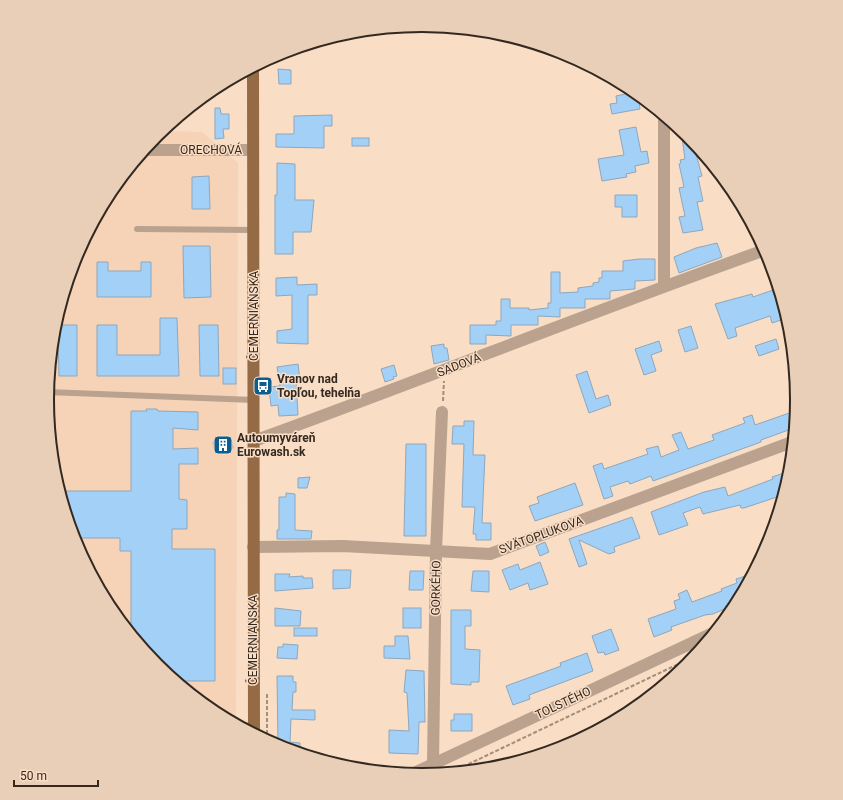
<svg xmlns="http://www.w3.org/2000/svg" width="843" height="800" font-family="Roboto,sans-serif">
<rect width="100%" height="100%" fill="#f9ddc5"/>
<!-- built -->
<polygon fill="#f6d3b6" points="161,131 202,132 238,163 236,724 213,712 156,665 110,608 75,543 54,473 47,400 54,327 75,256 110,191"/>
<!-- building -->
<g fill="#a3d0f6" stroke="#8da7be">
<polygon points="278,69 291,70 291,84 279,84"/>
<polygon points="635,92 638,95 640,109 612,114 610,104 617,103 616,96"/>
<polygon points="215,108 220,108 221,114 229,114 229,129 223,129 224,138 215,139"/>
<polygon points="332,115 332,126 324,126 324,148 276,147 276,134 294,134 294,116"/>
<polygon points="636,127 641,152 647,151 649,163 635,166 636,172 626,174 627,177 602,181 598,159 624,155 619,130"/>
<polygon points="681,130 693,143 702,176 698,177 703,201 697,202 703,230 683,233 679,217 685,216 679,188 684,187 679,164 681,163 680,160 685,159"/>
<rect x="352" y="138" width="17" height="8"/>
<polygon points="277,163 295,164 295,200 314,200 311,232 293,232 293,254 275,254 275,195 277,195"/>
<polygon points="209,176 210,209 192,209 192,177"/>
<polygon points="615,195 637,195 637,217 622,217 622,207 615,207"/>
<polygon points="717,243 722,257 679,273 674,257 696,248"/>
<polygon points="183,246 210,246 211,297 184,298"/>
<polygon points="639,259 655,259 655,280 635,281 635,289 610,291 610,299 585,299 585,308 560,308 560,317 538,316 538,325 511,325 511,336 486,335 486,344 470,344 470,325 496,325 496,321 501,321 501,299 510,299 510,308 529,308 529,310 548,308 548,303 551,303 551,272 560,272 560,293 578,292 578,288 593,286 593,283 599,282 599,278 602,278 602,271 623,271 623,261"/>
<polygon points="97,262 108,262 108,271 141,271 141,262 151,262 151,297 97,297"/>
<polygon points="297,277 297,285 317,284 317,295 308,295 308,344 277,343 277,331 292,329 292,295 276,296 276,278"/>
<polygon points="776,289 784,314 780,315 781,320 772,323 770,316 735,328 737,336 728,339 715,304 752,294 753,297"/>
<polygon points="160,318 177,318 179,376 97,376 97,325 117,325 117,355 160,355"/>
<polygon points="54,325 77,325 77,376 59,376 58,336 53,336"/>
<polygon points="199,325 218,325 219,376 200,376"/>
<polygon points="691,326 698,348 685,352 678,330"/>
<polygon points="776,339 779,349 759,356 755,346"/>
<polygon points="659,341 662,351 651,355 656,371 644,375 635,349"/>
<polygon points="444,344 444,348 447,348 449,360 434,364 431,346"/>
<polygon points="298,364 300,380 296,380 298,415 279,416 278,405 271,406 269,387 280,386 277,367"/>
<polygon points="394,365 397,376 393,377 394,379 385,382 381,369"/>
<rect x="223" y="368" width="13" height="16"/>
<polygon points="587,371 596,399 608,395 611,405 589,413 576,375"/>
<polygon points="146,409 157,409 158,411 198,412 198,430 173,428 173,449 198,448 198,464 179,464 179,499 187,500 187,529 172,529 172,549 215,549 215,681 176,681 156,665 131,634 131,551 120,551 120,538 73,538 59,491 131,491 131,411 147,411"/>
<polygon points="795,411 794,428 761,440 761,442 653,481 651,476 630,484 628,481 610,487 613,496 604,499 593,466 602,463 604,469 648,454 646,449 658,446 661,457 679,450 672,435 681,432 688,449 714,440 712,435 745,423 743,418 752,415 755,425"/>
<polygon points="464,421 474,421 473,455 485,455 482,523 491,523 491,540 476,540 476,534 473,534 475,507 462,507 464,444 452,444 453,426 464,426"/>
<polygon points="231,438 233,448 215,452 213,442"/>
<polygon points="406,444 426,444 426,536 404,536"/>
<polygon points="784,473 787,482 783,495 744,508 741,508 740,505 703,514 700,507 683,513 688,525 659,535 651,512 704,492 725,487 728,496 773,479 772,477"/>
<polygon points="310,477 307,488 298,488 298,478"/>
<polygon points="575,483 583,505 535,521 529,506 539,503 537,497"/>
<polygon points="286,493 295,494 295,530 312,531 311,539 277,539 277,530 279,530 279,497 286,497"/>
<polygon points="632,517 640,538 614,547 615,552 609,554 579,540 587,564 579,567 569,539"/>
<polygon points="545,542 549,552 540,556 536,546"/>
<polygon points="540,562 548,584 530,590 528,583 510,590 502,570 518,564 520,570"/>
<polygon points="333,570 351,570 350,588 333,589"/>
<polygon points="410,571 424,571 423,590 409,590"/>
<polygon points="473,571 489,571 489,592 471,591"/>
<polygon points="275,574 290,574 289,577 303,576 303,578 312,578 313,588 275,591"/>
<polygon points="752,574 736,604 713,614 705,615 671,627 672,630 654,637 648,619 676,609 674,601 680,599 678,594 687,590 692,602 722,591 721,589 737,583 736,579"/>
<polygon points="275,608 301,611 300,626 275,626"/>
<rect x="403" y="608" width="18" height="20"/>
<polygon points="451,610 471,610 471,626 465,626 465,649 480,650 479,682 471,682 471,685 451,684"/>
<rect x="294" y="628" width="23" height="8"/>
<polygon points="611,629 619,650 605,655 604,652 598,653 592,636"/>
<polygon points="395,636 408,636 410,659 384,658 384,646 395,646"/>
<polygon points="283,644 298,645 297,659 277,658 278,647 283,647"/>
<polygon points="587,653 593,671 529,695 530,699 513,705 506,686 561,666 560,663"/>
<polygon points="406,670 424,671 425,722 419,722 418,754 389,753 389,730 409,731 407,693 404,692"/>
<polygon points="277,676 293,676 293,682 296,682 296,692 293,692 292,710 315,710 315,720 291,719 290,742 300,743 300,751 294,751 273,744 273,742 278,742"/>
<polygon points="454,714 472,714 472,731 451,731 451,720 454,720"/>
</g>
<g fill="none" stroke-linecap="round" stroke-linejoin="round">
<!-- path -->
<g stroke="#a28e7c" stroke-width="2" stroke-dasharray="4 2" stroke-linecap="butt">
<polyline points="443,401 444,381"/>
<polyline points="267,694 267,741"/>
<polyline points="452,772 693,657"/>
</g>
<!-- service -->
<g stroke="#baa28e" stroke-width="6">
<polyline points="137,229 254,230"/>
<polyline points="47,392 254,400"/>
<polyline points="239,726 253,725"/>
</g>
<!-- minor -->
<g stroke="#baa28e" stroke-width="12">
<polyline points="664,116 664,286"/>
<polyline points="144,150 253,150"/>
<path d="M 254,441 C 425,379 593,311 765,250"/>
<polyline points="253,547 343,546 490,554 792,442"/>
<polyline points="433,764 436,551 442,412"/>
<polyline points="412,774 713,633"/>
</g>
<!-- primary -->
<polyline stroke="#956b45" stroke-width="12" points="253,67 254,733"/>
</g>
<!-- icons -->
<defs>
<symbol id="bus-square" viewBox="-11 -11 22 22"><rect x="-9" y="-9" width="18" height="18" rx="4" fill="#0d5d8f" stroke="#f9ddc5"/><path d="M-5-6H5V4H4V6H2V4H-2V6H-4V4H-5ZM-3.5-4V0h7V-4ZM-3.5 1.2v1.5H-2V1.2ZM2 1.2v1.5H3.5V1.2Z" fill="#fff"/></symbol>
<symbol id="building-square" viewBox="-11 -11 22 22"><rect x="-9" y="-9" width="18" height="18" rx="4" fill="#0d5d8f" stroke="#f9ddc5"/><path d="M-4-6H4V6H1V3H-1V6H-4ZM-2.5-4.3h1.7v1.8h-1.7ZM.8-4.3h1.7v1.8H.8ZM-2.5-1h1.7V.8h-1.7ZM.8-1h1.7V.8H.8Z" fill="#fff"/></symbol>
</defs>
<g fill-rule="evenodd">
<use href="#bus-square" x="252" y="375" width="22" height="22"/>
<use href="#building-square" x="212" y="434" width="22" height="22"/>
</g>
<g text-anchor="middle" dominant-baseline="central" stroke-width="3" stroke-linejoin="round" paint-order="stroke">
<!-- street labels -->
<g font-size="12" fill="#342920" stroke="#f9ddc5">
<text x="211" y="150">ORECHOVÁ</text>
<text transform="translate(254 316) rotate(-90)">ČEMERNIANSKA</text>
<text transform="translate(459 365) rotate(-21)">SADOVÁ</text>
<text transform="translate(541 535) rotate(-20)">SVÄTOPLUKOVA</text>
<text transform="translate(436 588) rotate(-89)">GORKÉHO</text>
<text transform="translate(253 640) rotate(-90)">ČEMERNIANSKA</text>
<text transform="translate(563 703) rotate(-25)">TOLSTÉHO</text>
</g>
<!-- poi labels -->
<g font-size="12" font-weight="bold" fill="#342920" stroke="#f9ddc5" text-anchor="start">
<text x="277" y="379">Vranov nad<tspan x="277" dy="14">Topľou, tehelňa</tspan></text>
<text x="237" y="438">Autoumyváreň<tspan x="237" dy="14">Eurowash.sk</tspan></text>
</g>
</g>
<!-- crop -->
<path d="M0 0H843V800H0ZM54 400a368 368 0 1 1 736 0a368 368 0 1 1-736 0Z" fill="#e9cfb8" fill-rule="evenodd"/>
<path fill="none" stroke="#342920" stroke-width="2" d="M54 400a368 368 0 1 1 736 0a368 368 0 1 1-736 0Z"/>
<!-- scale -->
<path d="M14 780v6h84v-6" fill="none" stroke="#342920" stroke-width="2"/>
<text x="20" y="780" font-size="12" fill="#342920" stroke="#f9ddc5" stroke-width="3" paint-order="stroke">50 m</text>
</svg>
